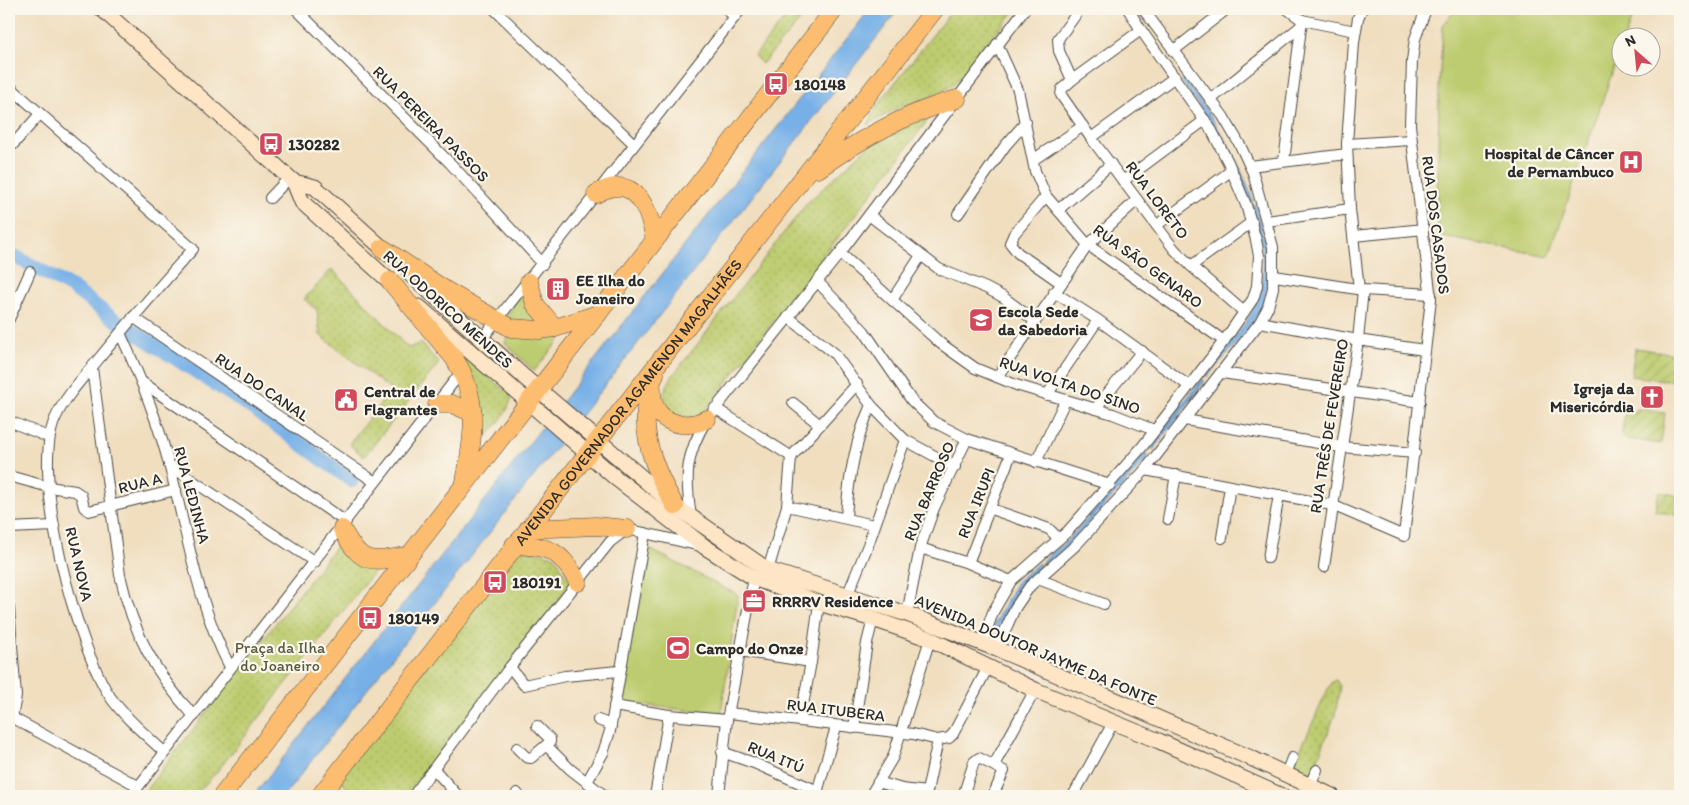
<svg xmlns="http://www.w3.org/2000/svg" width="1689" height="805" font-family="Itim,sans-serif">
<defs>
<pattern id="park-dots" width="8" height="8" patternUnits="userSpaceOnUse" patternTransform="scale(1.25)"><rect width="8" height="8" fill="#bdcc6f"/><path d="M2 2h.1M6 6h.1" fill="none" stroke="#a3af60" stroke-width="1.8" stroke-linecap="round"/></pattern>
<pattern id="garden-furrows" width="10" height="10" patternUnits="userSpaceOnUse" patternTransform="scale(1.25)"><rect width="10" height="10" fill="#bdcc6f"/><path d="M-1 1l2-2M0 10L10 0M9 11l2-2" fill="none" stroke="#a3af60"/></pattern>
</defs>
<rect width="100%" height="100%" fill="#fbf7ec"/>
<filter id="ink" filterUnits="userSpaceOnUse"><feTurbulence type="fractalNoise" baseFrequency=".02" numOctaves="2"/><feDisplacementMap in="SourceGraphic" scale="10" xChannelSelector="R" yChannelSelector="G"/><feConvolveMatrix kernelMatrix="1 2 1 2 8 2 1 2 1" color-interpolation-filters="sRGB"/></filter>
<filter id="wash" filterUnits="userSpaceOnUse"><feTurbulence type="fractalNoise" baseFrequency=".0096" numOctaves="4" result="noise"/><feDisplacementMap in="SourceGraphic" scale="20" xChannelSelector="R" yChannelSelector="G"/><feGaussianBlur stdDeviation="1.12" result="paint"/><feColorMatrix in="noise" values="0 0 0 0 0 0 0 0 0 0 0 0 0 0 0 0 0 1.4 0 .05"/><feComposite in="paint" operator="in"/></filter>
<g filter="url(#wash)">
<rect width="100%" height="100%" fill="#f0debf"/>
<!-- grass -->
<g fill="#bdcc6f" stroke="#747c4d">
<polygon points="1456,9 1635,9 1625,37 1622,38 1621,47 1549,256 1437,236 1439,85 1443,25"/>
<polygon points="523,294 526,295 545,324 505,322 516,299"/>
<polygon points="566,332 534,371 505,343 508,336"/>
<polygon points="644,546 738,595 721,714 616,702"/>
</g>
<!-- park -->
<g fill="url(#park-dots)" stroke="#747c4d">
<polygon points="793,9 810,9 762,64 754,56"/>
<polygon points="953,9 1016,9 956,83 936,95 898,108 868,125 876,107"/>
<path d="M 931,116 L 705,411 L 692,419 L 672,415 C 660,400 662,395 671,378 L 807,203 L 879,136 Z"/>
<polygon points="332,269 408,348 421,343 439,363 364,457 349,444 391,390 320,335 317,310 304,299"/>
<path d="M 458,351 L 512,396 C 508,414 495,427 483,440 L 481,419 Z"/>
<polygon points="340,541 354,560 377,568 215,774 194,796 141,796"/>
<polygon points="516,548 555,556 571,584 405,796 354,796 339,778"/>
<polygon points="1336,680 1340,686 1335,715 1311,776 1292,768 1328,689 1333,681"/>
</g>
<!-- garden -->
<g fill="url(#garden-furrows)" stroke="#747c4d">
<polygon points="1635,348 1675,354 1671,381 1631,376"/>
<polygon points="1637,409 1665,413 1661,444 1621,438 1625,413 1637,411"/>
<polygon points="1659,492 1680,496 1680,516 1655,511"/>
</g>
<!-- water -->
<g fill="#77b0e7" stroke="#516e89">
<polygon points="870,9 899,9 284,796 253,796"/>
<path d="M 1185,79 C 1213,118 1237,155 1253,201 L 1250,202 L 1227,149 L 1182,81 Z"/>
<path d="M 1255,204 C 1265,238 1277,284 1256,317 C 1243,338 1223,357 1207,377 L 1205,373 C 1259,309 1278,292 1251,206 Z"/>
<polygon points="1202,379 1205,381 1153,450 1149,446"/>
<polygon points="1145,453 1149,456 1071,543 1045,565 1042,561 1068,540"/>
<polygon points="1039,563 1041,567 1022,582 996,631 992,628 1018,580"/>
</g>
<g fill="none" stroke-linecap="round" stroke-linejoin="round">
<!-- canal -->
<polyline stroke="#77b0e7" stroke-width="14" points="9,253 71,287 111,317 249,406 352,481"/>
</g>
</g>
<g filter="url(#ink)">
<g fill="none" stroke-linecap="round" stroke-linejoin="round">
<defs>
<g id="minor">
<polyline points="296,9 450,163 543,264"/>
<polyline points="494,9 634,144"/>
<polyline points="726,9 735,17"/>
<polyline points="1287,9 1302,20 1355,31"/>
<polyline points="1141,30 1072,80 1062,89 1061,95 1091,138 1174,249 1191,266 1244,312"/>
<polyline points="997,44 1018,90 1035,171 1046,196 1088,245 1224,341"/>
<polyline points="1173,51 1227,9"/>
<polyline points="1072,80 1059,51 1058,39 1080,9"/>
<path d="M 9,86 L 193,249 C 160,286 128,323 97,361 C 82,379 64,398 55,419 C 30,475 77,648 111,698 C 126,719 146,735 164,752"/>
<polyline points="1210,100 1300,27"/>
<polyline points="1091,138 1175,77"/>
<polyline points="1347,144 1411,140"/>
<polyline points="9,149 40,114"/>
<polyline points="1033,160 1083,126"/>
<polyline points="1284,161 1302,20"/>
<polyline points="1250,166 1347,154"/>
<polyline points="1123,181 1205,120"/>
<polyline points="1046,196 1014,234 1010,243 1018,253 1061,283"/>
<polyline points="270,198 289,178"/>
<polyline points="1058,210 1111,164"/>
<polyline points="958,214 1005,146 1026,122"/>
<polyline points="869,215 939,269 986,288 1003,297 1035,321"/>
<polyline points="1267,221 1350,209"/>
<polyline points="1157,225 1232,170"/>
<polyline points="1354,236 1424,229"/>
<polyline points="840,253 940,343 975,368 1016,385 1113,414 1154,430"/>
<polyline points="1191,266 1252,222"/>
<polyline points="1275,276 1363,290 1431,294"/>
<polyline points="817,281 864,331 912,401 934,422 967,439 1110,485"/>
<polyline points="1359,289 1350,209 1347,144 1354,42 1358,18 1362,9"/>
<polyline points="1054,292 1098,320 1189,386"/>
<polyline points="892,300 920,257"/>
<polyline points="133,317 375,482"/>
<polyline points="788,317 834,353 871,405 905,440 955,467"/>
<polyline points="9,319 30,272"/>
<polyline points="1260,322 1358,340 1424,350"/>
<path d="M 120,333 C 140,376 158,421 170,468 C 187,533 199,609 230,667"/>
<polyline points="482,339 741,9"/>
<path d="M 92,368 L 120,575 C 133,632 154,673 194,716"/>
<polyline points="1222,373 1420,402"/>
<polyline points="997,377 1088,245 1137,200"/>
<polyline points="142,382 346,522"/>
<polyline points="1047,395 1098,320"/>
<polyline points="793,403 820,425"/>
<polyline points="715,408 792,457"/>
<polyline points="1095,409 1142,351"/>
<polyline points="1185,420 1341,447 1415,453"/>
<polyline points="9,421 48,437"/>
<polyline points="1036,462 1065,401"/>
<polyline points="169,465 315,562"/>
<polyline points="1145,470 1332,505 1404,536 1431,299 1410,125 1412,61 1415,39 1426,9"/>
<polyline points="9,476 49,487 75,491 81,495 84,507 89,511 176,490"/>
<polyline points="787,506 874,525"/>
<polyline points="991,509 1049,529 1059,539"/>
<path d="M 691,517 C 685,476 685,455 707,419 L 840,253 L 1025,9"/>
<path d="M 846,518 C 848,481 856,439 871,405"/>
<polyline points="1168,519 1176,475"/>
<polyline points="9,528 54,526"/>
<polyline points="1222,538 1230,486"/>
<polyline points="920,548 968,563 1011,581"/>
<polyline points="1268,558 1279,495"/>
<polyline points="968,563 1011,454"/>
<polyline points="1324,567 1358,340 1363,290"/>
<polyline points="768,570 787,506 791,457 857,384"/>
<polyline points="1038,579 1104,604"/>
<polyline points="847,596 868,545 905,440"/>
<polyline points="9,608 16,696 12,718"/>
<polyline points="907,614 920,548 934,508 967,439"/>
<polyline points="982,643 993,612 1011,581 1068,531 1142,447 1224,341 1253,299 1257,286 1259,256 1256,240 1246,205 1228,162 1212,131 1141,30 1128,9"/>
<polyline points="997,649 1015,608 1030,586 1076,545 1145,470 1260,322 1268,307 1273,288 1273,247 1253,173 1240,145 1223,116 1143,9"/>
<polyline points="740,651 811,662"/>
<polyline points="510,667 524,685 565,676 619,671"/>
<polyline points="614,706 669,715 727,720"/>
<polyline points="729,713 913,734 938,740"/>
<polyline points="9,716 138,786"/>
<polyline points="598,720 611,725"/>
<polyline points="800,721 811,662 819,603"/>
<polyline points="854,728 867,643 873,619"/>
<polyline points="547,746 570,769 605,796"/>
<polyline points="517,748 526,757 531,758 550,742 550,739 537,726"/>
<polyline points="722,752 754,763 818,791"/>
<polyline points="994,765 1035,690"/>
<polyline points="434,769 458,796"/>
<polyline points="1286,774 1292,758"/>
<polyline points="587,782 603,753 610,731 645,533"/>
<polyline points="878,782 902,789 927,792"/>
<polyline points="1310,784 1317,770"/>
<polyline points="517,793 519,796"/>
<polyline points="131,796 462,371"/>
<polyline points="413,796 510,667 610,542 627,529 701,546"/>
<polyline points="655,796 669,715"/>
<polyline points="719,796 727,720 754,578"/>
<polyline points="816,796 836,727"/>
<polyline points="870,796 893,757 930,639"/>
<polyline points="926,796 938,740 949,738 953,734 988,667"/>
<polyline points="963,796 974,762 979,758 1004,771 995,791"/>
<polyline points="1073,796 1113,723"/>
</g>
<g id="secondary">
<polyline points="102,9 294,182 302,202 398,289"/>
<polyline points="294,182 315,187 390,255"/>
<polyline points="410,274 524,377 675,506 768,570 907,614 997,649 1253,759 1332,796"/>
<polyline points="419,307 617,479 705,547 754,578 819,603 873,619 930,639 1035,690 1159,741 1282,796"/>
</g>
<g id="trunk">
<path d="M 818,169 C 862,138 905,114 957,99"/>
<path d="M 596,194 C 635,171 649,209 655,240"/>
<polyline points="382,248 445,290 511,328 539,330 555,328 598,314"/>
<path d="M 390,281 L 454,358 C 481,401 473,435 465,482"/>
<polyline points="529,282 535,304 555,328"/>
<path d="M 655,374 C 634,420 651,464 675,506"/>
<path d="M 652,388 C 650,421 681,432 707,419"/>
<polyline points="437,404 452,404 473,413"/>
<path d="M 342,529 C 362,567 371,562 410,555"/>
<polyline points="528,529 596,526 627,529"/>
<path d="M 514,545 C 551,546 560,551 578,582"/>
<polyline points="222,796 835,9"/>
<path id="s1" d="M 320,796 L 935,9"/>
</g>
</defs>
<!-- minor casing -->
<use href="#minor" stroke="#494641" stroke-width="12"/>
<!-- secondary casing -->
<use href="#secondary" stroke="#494641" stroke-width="17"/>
<!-- trunk casing -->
<use href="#trunk" stroke="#494641" stroke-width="19"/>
<!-- minor -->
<use href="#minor" stroke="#fff" stroke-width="10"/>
<!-- secondary -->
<use href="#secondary" stroke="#fee5c5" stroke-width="15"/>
<!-- trunk -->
<use href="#trunk" stroke="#fcbd6f" stroke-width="18"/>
</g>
</g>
<!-- icons -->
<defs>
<symbol id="bus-square" viewBox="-11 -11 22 22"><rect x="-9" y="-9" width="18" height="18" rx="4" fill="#d1495b" stroke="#fbf7ec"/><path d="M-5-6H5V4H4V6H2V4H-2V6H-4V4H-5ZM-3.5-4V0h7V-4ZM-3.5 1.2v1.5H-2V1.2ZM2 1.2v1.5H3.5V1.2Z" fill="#fff"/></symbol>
<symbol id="hospital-square" viewBox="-11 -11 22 22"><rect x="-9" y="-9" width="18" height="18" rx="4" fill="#d1495b" stroke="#fbf7ec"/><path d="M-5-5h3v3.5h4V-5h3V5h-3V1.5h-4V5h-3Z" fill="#fff"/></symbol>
<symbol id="building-square" viewBox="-11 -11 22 22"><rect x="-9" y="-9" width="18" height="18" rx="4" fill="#d1495b" stroke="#fbf7ec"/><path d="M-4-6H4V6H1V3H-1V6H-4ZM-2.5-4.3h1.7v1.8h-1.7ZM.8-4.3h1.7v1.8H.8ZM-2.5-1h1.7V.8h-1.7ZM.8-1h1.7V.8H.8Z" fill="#fff"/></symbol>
<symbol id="school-square" viewBox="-11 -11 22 22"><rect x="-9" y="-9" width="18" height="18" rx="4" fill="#d1495b" stroke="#fbf7ec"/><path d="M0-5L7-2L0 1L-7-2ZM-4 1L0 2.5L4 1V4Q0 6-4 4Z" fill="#fff"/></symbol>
<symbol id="church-square" viewBox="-11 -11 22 22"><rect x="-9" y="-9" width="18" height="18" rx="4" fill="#d1495b" stroke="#fbf7ec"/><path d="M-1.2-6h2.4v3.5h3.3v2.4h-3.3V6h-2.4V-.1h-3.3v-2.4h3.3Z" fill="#fff"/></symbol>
<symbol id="civic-square" viewBox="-11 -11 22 22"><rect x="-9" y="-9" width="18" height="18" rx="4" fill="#d1495b" stroke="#fbf7ec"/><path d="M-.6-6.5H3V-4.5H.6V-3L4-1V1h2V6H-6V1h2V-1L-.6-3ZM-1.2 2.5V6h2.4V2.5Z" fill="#fff"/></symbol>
<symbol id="office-square" viewBox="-11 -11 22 22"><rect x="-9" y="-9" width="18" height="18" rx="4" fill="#d1495b" stroke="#fbf7ec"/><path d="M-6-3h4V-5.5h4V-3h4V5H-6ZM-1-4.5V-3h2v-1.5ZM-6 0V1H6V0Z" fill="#fff"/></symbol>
<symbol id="stadium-square" viewBox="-11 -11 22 22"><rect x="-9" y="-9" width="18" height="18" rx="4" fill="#d1495b" stroke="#fbf7ec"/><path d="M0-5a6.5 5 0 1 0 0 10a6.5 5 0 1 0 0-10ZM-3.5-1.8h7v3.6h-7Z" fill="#fff"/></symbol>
</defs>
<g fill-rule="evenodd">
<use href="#bus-square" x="762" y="70" width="28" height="28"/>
<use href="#bus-square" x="257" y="130" width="28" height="28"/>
<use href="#hospital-square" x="1617" y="148" width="28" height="28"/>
<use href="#building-square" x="544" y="275" width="28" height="28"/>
<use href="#school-square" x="967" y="306" width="28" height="28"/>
<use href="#church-square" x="1638" y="383" width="28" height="28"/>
<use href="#civic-square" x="332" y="386" width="28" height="28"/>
<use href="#bus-square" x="481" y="568" width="28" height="28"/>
<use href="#office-square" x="740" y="587" width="28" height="28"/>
<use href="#bus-square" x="356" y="604" width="28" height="28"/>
<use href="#stadium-square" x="664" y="634" width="28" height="28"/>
</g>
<g text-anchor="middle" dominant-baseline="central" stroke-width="4.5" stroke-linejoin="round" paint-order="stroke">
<!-- poi labels -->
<g font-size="16" font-weight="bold" fill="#2b2b2b" stroke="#fbf7ec" text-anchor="start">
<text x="794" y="84">180148</text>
<text x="288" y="144">130282</text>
<text x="1614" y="153" text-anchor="end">Hospital de Câncer<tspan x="1614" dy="18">de Pernambuco</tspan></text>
<text x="576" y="280">EE Ilha do<tspan x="576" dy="18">Joaneiro</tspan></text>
<text x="998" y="311">Escola Sede<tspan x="998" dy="18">da Sabedoria</tspan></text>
<text x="1634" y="388" text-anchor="end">Igreja da<tspan x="1634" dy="18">Misericórdia</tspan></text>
<text x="364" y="391">Central de<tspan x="364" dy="18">Flagrantes</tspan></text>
<text x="512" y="582">180191</text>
<text x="772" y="601">RRRRV Residence</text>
<text x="388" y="618">180149</text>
<text x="696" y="648">Campo do Onze</text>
</g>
<!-- street labels -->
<g font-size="16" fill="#2b2b2b" stroke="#fbf7ec">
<text transform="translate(431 124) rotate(45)">RUA PEREIRA PASSOS</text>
<text transform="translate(1157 200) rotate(53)">RUA LORETO</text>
<text transform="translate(1436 225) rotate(83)">RUA DOS CASADOS</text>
<text transform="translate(1148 266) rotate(36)">RUA SÃO GENARO</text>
<text transform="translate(448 309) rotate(42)">RUA ODORICO MENDES</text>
<text transform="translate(1070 385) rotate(19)">RUA VOLTA DO SINO</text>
<text transform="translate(262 387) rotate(34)">RUA DO CANAL</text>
<text stroke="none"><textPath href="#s1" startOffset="500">AVENIDA GOVERNADOR AGAMENON MAGALHÃES</textPath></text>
<text transform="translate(1329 426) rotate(-81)">RUA TRÊS DE FEVEREIRO</text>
<text transform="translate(140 483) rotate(-14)">RUA A</text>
<text transform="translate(929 491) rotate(-67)">RUA BARROSO</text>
<text transform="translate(192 495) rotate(75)">RUA LEDINHA</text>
<text transform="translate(976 503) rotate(-68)">RUA IRUPI</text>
<text transform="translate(79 564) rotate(77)">RUA NOVA</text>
<text transform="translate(1036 650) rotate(23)">AVENIDA DOUTOR JAYME DA FONTE</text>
<text transform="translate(836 710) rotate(7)">RUA ITUBERA</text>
<text transform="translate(776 757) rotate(23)">RUA ITÚ</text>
</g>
<!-- park labels -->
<g font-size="16" fill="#575b3f" stroke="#fbf7ec">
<text x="280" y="647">Praça da Ilha<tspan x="280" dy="18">do Joaneiro</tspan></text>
</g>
</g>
<!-- margin -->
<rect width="1689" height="805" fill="none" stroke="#fbf7ec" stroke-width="30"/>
<!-- north arrow -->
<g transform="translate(1636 52) rotate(333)"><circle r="24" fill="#fbf7ec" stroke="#a8a59f"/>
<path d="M0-4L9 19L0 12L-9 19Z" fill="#d1495b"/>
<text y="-8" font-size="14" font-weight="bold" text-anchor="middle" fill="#2b2b2b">N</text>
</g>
</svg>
